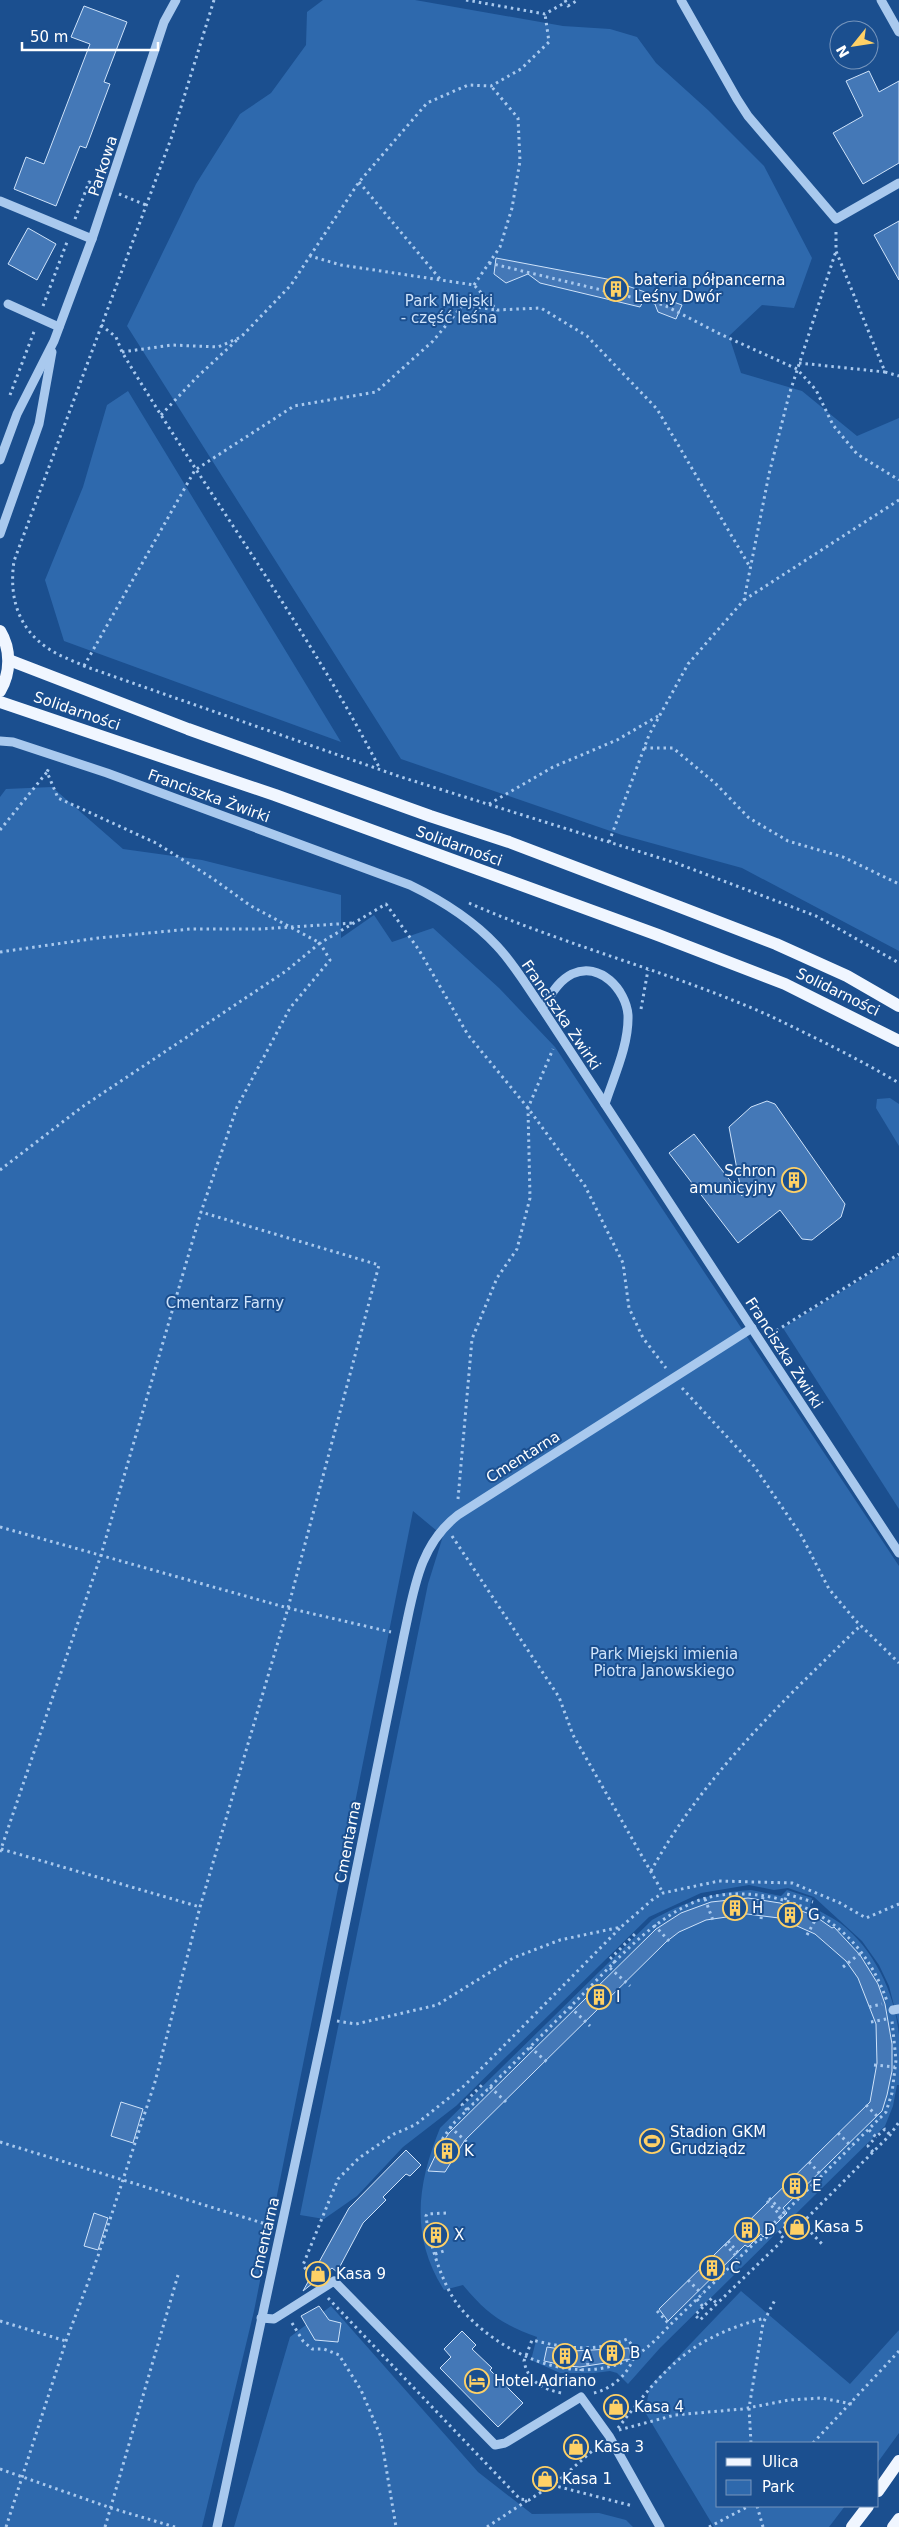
<svg xmlns="http://www.w3.org/2000/svg" width="899" height="2527" font-family="'DejaVu Sans',sans-serif">
<rect width="100%" height="100%" fill="#1b4f8f"/>
<!-- green -->
<g fill="#2e69ad">
<polygon points="323,0 415,0 563,26 610,29 637,37 656,63 708,110 764,166 812,258 794,308 762,305 729,336 741,373 802,391 857,436 899,418 899,951 742,868 622,835 401,759 127,326 196,184 240,114 271,93 306,45 307,12"/>
<polygon points="128,391 341,742 64,641 45,580 83,487 107,405"/>
<polygon points="52,787 123,849 202,860 341,895 341,938 374,915 392,942 433,928 499,988 555,1047 899,1566 899,2025 889,1986 879,1965 862,1941 814,1897 788,1888 774,1890 749,1885 701,1893 649,1917 456,2106 403,2147 357,2196 324,2219 300,2215 428,1584 443,1536 413,1511 254,2311 202,2527 0,2527 0,797 6,789"/>
<polygon points="890,1098 899,1104 899,1146 876,1108 877,1099"/>
<polygon points="899,1256 899,1509 783,1328"/>
<path d="M 751,1890 L 781,1896 L 787,1890 L 812,1898 L 810,1906 C 820,1911 831,1917 840,1923 C 874,1949 895,1993 899,2035 C 899,2051 899,2069 899,2085 L 897,2085 L 893,2106 L 885,2126 L 660,2348 L 628,2384 L 617,2373 L 610,2371 L 594,2373 L 560,2373 L 531,2360 L 537,2337 C 503,2325 486,2313 463,2285 L 444,2290 C 410,2236 417,2185 440,2128 L 652,1920 C 684,1902 713,1892 751,1890 Z"/>
<polygon points="741,2291 850,2384 899,2330 899,2433 878,2462 878,2443 718,2443 718,2506 845,2506 829,2527 714,2527 645,2412 650,2386"/>
<polygon points="331,2306 478,2472 532,2514 599,2513 626,2520 633,2527 234,2527 290,2337"/>
</g>
<!-- building -->
<g fill="#4478b7" stroke="#cfe3fa">
<polygon points="84,6 127,22 104,82 110,84 86,148 80,146 56,206 14,189 26,157 44,164 90,44 71,37"/>
<polygon points="869,71 879,92 899,81 899,163 863,184 833,133 863,116 846,81"/>
<polygon points="899,221 899,280 874,235"/>
<polygon points="28,228 56,244 37,280 8,264"/>
<polygon points="496,258 607,279 648,293 640,307 540,283 528,274 506,283 494,274"/>
<polygon points="651,294 682,305 676,319 658,312"/>
<polygon points="767,1101 775,1104 845,1204 841,1217 812,1240 802,1239 780,1210 738,1243 669,1153 694,1134 742,1196 729,1127 751,1107"/>
<polygon points="748,1898 780,1903 815,1916 832,1928 834,1927 860,1955 878,1984 885,2004 892,2044 892,2071 887,2095 882,2111 783,2208 787,2213 763,2237 761,2234 748,2247 745,2245 668,2321 659,2309 870,2102 877,2063 876,2024 858,1978 846,1961 815,1934 779,1918 747,1914 706,1920 679,1932 666,1942 465,2140 445,2172 428,2171 439,2148 449,2133 656,1929 681,1913 711,1902"/>
<polygon points="121,2102 143,2109 133,2143 111,2136"/>
<polygon points="406,2150 421,2165 410,2176 406,2174 383,2197 386,2200 363,2223 337,2272 332,2268 303,2291 349,2208"/>
<polygon points="94,2213 108,2218 98,2250 84,2246"/>
<polygon points="319,2306 329,2320 341,2323 338,2342 315,2340 301,2316"/>
<polygon points="462,2331 476,2345 472,2349 492,2368 490,2370 523,2403 498,2427 440,2368 451,2357 444,2349"/>
<polygon points="547,2347 573,2351 629,2348 631,2359 580,2367 567,2366 544,2361"/>
</g>
<g fill="none" stroke-linecap="round" stroke-linejoin="round">
<!-- path -->
<g stroke="#a9c9ee" stroke-width="3" stroke-dasharray="2.5 4" stroke-linecap="butt">
<path d="M 214,0 L 172,136 L 14,561 C 9,596 17,628 49,649 C 59,656 72,660 84,666 L 401,777 L 676,863 L 816,916 L 899,963"/>
<polyline points="466,0 545,14 566,2"/>
<polyline points="565,0 568,6 578,0"/>
<polyline points="359,182 440,279"/>
<polyline points="119,194 146,205"/>
<polyline points="75,219 89,182 97,185"/>
<polyline points="836,232 836,251 885,372 899,376"/>
<polyline points="310,256 359,182 427,103 468,85 491,86 521,69 549,42 545,14"/>
<polyline points="489,263 664,305 720,334 797,369 816,390 833,425 857,454 899,480"/>
<polyline points="474,285 500,247 512,208 520,161 518,118 491,86"/>
<polyline points="43,306 67,242"/>
<path d="M 101,325 L 116,337 L 122,352 C 206,492 305,624 380,769"/>
<polyline points="122,352 172,345 218,347 241,337 291,285 310,256 341,265 474,285 497,310 541,308 587,336 657,409 750,567"/>
<polyline points="799,363 885,372"/>
<polyline points="10,395 35,329"/>
<polyline points="161,415 196,378 238,339"/>
<polyline points="744,600 899,500"/>
<polyline points="84,666 195,470 294,406 376,392 433,341 463,305 496,310"/>
<polyline points="644,748 673,748 715,783 749,818 788,841 843,857 899,884"/>
<polyline points="489,804 553,767 617,740 658,716"/>
<polyline points="0,830 47,772"/>
<polyline points="609,842 649,735 688,664 744,600 769,474 789,395 836,251"/>
<path d="M 469,903 C 567,946 671,972 768,1015 C 812,1036 857,1058 899,1083"/>
<polyline points="0,952 98,938 190,929 260,929 353,923"/>
<polyline points="641,1009 648,970"/>
<polyline points="0,1170 82,1107 286,971 320,943 251,906 212,878 156,843 58,798 47,772 50,766"/>
<polyline points="771,1334 899,1254"/>
<polyline points="682,1388 754,1466 801,1535 829,1589 856,1621 899,1663"/>
<polyline points="458,1499 472,1339 497,1278 517,1249 530,1198 528,1108 553,1049"/>
<polyline points="0,1527 288,1608 391,1632"/>
<polyline points="452,1536 559,1697 573,1735 663,1893"/>
<polyline points="1,1849 200,1907"/>
<polyline points="0,1852 101,1555 201,1212 237,1107 290,1008 330,960 320,943 386,904 419,950 468,1035 528,1108 585,1186 623,1263 629,1308 643,1338 666,1368"/>
<path d="M 651,1871 C 703,1776 783,1701 861,1625"/>
<polyline points="705,1899 714,1923"/>
<polyline points="785,1900 787,1894 813,1902"/>
<polyline points="761,1919 763,1896"/>
<polyline points="654,1925 671,1943"/>
<polyline points="807,1935 818,1915"/>
<polyline points="615,1963 610,1959 635,1934"/>
<polyline points="843,1967 862,1952"/>
<polyline points="610,1968 630,1986"/>
<polyline points="570,2007 590,2026"/>
<polyline points="869,2007 882,2004"/>
<polyline points="337,2021 356,2024 437,2005 513,1958 560,1940 621,1927 652,1900 663,1893 719,1881 792,1883 840,1903 866,1918 899,1904"/>
<polyline points="871,2022 886,2019"/>
<polyline points="530,2047 548,2063"/>
<polyline points="874,2065 895,2067"/>
<polyline points="490,2087 506,2102"/>
<polyline points="866,2105 880,2119"/>
<polyline points="467,2110 462,2105 483,2084"/>
<polyline points="450,2127 467,2142"/>
<polyline points="869,2130 876,2137 885,2129 890,2135"/>
<polyline points="838,2133 852,2147"/>
<polyline points="0,2142 269,2225"/>
<path d="M 435,2150 L 452,2125 C 493,2084 534,2043 575,2002 C 612,1966 648,1921 697,1901 C 731,1888 775,1894 808,1909 C 848,1929 872,1959 887,2001"/>
<polyline points="873,2152 868,2146 876,2137"/>
<polyline points="809,2162 822,2176"/>
<polyline points="769,2198 784,2213"/>
<polyline points="767,2201 781,2216"/>
<path d="M 446,2213 L 427,2214 L 426,2216 C 429,2242 442,2284 458,2305 C 496,2353 580,2393 638,2354 C 651,2346 663,2332 674,2321 C 703,2294 730,2266 759,2239 L 764,2240 L 775,2229 L 774,2223 L 886,2112 L 892,2093 L 896,2060 L 892,2021"/>
<polyline points="780,2217 787,2225 796,2216 802,2223 890,2135 899,2122"/>
<polyline points="802,2223 822,2244"/>
<polyline points="728,2241 741,2256"/>
<polyline points="725,2244 738,2258"/>
<polyline points="435,2254 447,2250"/>
<polyline points="313,2280 303,2265 338,2179 359,2158 394,2134 415,2125 465,2085 621,1927"/>
<polyline points="688,2280 702,2294"/>
<polyline points="328,2298 520,2499 529,2500 558,2481 599,2445"/>
<polyline points="697,2299 703,2307 712,2298 717,2304"/>
<polyline points="703,2307 695,2315 700,2320 784,2239 779,2233 787,2225"/>
<polyline points="657,2311 670,2325"/>
<polyline points="0,2321 66,2341"/>
<polyline points="292,2323 303,2341 312,2349 324,2349 339,2355 361,2390 381,2437 396,2527"/>
<polyline points="587,2350 588,2369"/>
<polyline points="581,2384 581,2369"/>
<path d="M 561,2393 C 543,2389 528,2382 524,2361 L 532,2340 C 565,2348 594,2353 627,2339 L 639,2353"/>
<path d="M 594,2393 C 612,2389 628,2374 634,2357"/>
<path d="M 618,2428 C 644,2395 672,2357 711,2338 C 728,2329 746,2323 765,2318"/>
<polyline points="619,2430 675,2415 742,2409 789,2400 821,2398 852,2404"/>
<polyline points="751,2443 749,2408 763,2323 776,2298"/>
<polyline points="813,2443 899,2351"/>
<polyline points="0,2469 111,2508 175,2527"/>
<polyline points="552,2485 633,2506"/>
<polyline points="757,2506 763,2527"/>
<polyline points="6,2527 66,2341 98,2256 155,2082 200,1907 288,1608 379,1265 201,1212"/>
<polyline points="105,2527 178,2275"/>
<polyline points="487,2527 528,2500"/>
<polyline points="709,2527 749,2506"/>
</g>
<!-- minor -->
<g stroke="#a9c9ee" stroke-width="9">
<polyline points="681,0 737,99 748,116 836,219 899,183"/>
<polyline points="881,0 899,32"/>
<polyline points="0,201 92,239"/>
<polyline points="8,304 59,327"/>
<polyline points="0,460 17,414 54,341 92,239 164,22 176,0"/>
<polyline points="0,534 39,424 52,352"/>
<path d="M 0,741 L 13,742 L 107,773 L 410,885 C 443,901 472,919 497,946 C 514,964 528,988 542,1008 L 899,1553"/>
<path d="M 542,1008 C 551,995 558,981 572,974 C 600,961 626,990 628,1015 C 629,1045 614,1076 605,1104"/>
<polyline points="893,2010 899,2009"/>
<polyline points="261,2318 274,2319 334,2281 495,2445 505,2443 581,2397 609,2436 660,2527"/>
<path d="M 217,2527 L 326,2019 L 404,1635 C 414,1590 419,1545 458,1515 L 752,1328"/>
</g>
<!-- major -->
<g stroke="#f0f6ff" stroke-width="12">
<path d="M 0,631 C 11,649 11,673 0,691"/>
<polyline points="9,660 188,729 430,816 509,842 680,907 776,944 847,976 899,1006"/>
<polyline points="0,702 275,795 658,935 785,984 899,1041"/>
<polyline points="878,2491 899,2461"/>
<polyline points="852,2527 868,2506"/>
<polyline points="893,2527 899,2519"/>
</g>
</g>
<!-- icons -->
<defs>
<symbol id="building-ring" viewBox="-11 -11 22 22"><circle r="9.5" fill="#1b4f8f" stroke="#ffd166" stroke-width="1.5"/><path d="M-4-6H4V6H1V3H-1V6H-4ZM-2.5-4.3h1.7v1.8h-1.7ZM.8-4.3h1.7v1.8H.8ZM-2.5-1h1.7V.8h-1.7ZM.8-1h1.7V.8H.8Z" fill="#ffd166"/></symbol>
<symbol id="stadium-ring" viewBox="-11 -11 22 22"><circle r="9.5" fill="#1b4f8f" stroke="#ffd166" stroke-width="1.5"/><path d="M0-5a6.5 5 0 1 0 0 10a6.5 5 0 1 0 0-10ZM-3.5-1.8h7v3.6h-7Z" fill="#ffd166"/></symbol>
<symbol id="shop-ring" viewBox="-11 -11 22 22"><circle r="9.5" fill="#1b4f8f" stroke="#ffd166" stroke-width="1.5"/><path d="M-5-2.5h2.3a2.7 3.5 0 0 1 5.4 0H5L5.5 6h-11ZM-1.5-2.5h3a1.5 2.3 0 0 0-3 0Z" fill="#ffd166"/></symbol>
<symbol id="hotel-ring" viewBox="-11 -11 22 22"><circle r="9.5" fill="#1b4f8f" stroke="#ffd166" stroke-width="1.5"/><path d="M-6-4.5h1.5V1H6V5H4.5V3h-9V5H-6ZM-4 0a1.8 1.8 0 1 1 3.6 0ZM.5 0V-2.5h3Q6-2.5 6 0Z" fill="#ffd166"/></symbol>
</defs>
<g fill-rule="evenodd">
<use href="#building-ring" x="602" y="275" width="28" height="28"/>
<use href="#building-ring" x="780" y="1166" width="28" height="28"/>
<use href="#building-ring" x="721" y="1894" width="28" height="28"/>
<use href="#building-ring" x="776" y="1901" width="28" height="28"/>
<use href="#building-ring" x="585" y="1983" width="28" height="28"/>
<use href="#stadium-ring" x="638" y="2127" width="28" height="28"/>
<use href="#building-ring" x="433" y="2137" width="28" height="28"/>
<use href="#building-ring" x="781" y="2172" width="28" height="28"/>
<use href="#shop-ring" x="783" y="2213" width="28" height="28"/>
<use href="#building-ring" x="733" y="2216" width="28" height="28"/>
<use href="#building-ring" x="422" y="2221" width="28" height="28"/>
<use href="#building-ring" x="698" y="2254" width="28" height="28"/>
<use href="#shop-ring" x="304" y="2260" width="28" height="28"/>
<use href="#building-ring" x="598" y="2339" width="28" height="28"/>
<use href="#building-ring" x="551" y="2342" width="28" height="28"/>
<use href="#hotel-ring" x="463" y="2367" width="28" height="28"/>
<use href="#shop-ring" x="602" y="2393" width="28" height="28"/>
<use href="#shop-ring" x="562" y="2433" width="28" height="28"/>
<use href="#shop-ring" x="531" y="2465" width="28" height="28"/>
</g>
<g text-anchor="middle" dominant-baseline="central" stroke-width="4" stroke-linejoin="round" paint-order="stroke">
<!-- street labels -->
<g font-size="15" fill="#fff" stroke="#1b4f8f">
<text transform="translate(103 166) rotate(-72)">Parkowa</text>
<text transform="translate(77 711) rotate(19)">Solidarności</text>
<text transform="translate(209 796) rotate(20)">Franciszka Żwirki</text>
<text transform="translate(459 846) rotate(20)">Solidarności</text>
<text transform="translate(838 992) rotate(26)">Solidarności</text>
<text transform="translate(561 1015) rotate(56)">Franciszka Żwirki</text>
<text transform="translate(784 1353) rotate(57)">Franciszka Żwirki</text>
<text transform="translate(523 1457) rotate(-32)">Cmentarna</text>
<text transform="translate(348 1842) rotate(-79)">Cmentarna</text>
<text transform="translate(265 2238) rotate(-77)">Cmentarna</text>
</g>
<!-- poi labels -->
<g font-size="15" fill="#fff" stroke="#1b4f8f" text-anchor="start">
<text x="634" y="280">bateria półpancerna<tspan x="634" dy="17">Leśny Dwór</tspan></text>
<text x="776" y="1171" text-anchor="end">Schron<tspan x="776" dy="17">amunicyjny</tspan></text>
<text x="752" y="1908">H</text>
<text x="808" y="1915">G</text>
<text x="616" y="1997">I</text>
<text x="670" y="2132">Stadion GKM<tspan x="670" dy="17">Grudziądz</tspan></text>
<text x="464" y="2151">K</text>
<text x="812" y="2186">E</text>
<text x="814" y="2227">Kasa 5</text>
<text x="764" y="2230">D</text>
<text x="454" y="2235">X</text>
<text x="730" y="2268">C</text>
<text x="336" y="2274">Kasa 9</text>
<text x="630" y="2353">B</text>
<text x="582" y="2356">A</text>
<text x="494" y="2381">Hotel Adriano</text>
<text x="634" y="2407">Kasa 4</text>
<text x="594" y="2447">Kasa 3</text>
<text x="562" y="2479">Kasa 1</text>
</g>
<!-- park labels -->
<g font-size="15" fill="#cfe3fa" stroke="#1b4f8f">
<text x="449" y="301">Park Miejski<tspan x="449" dy="17">- część leśna</tspan></text>
<text x="225" y="1303">Cmentarz Farny</text>
<text x="664" y="1654">Park Miejski imienia<tspan x="664" dy="17">Piotra Janowskiego</tspan></text>
</g>
</g>
<!-- legend -->
<rect x="716" y="2442" width="162" height="65" fill="#1b4f8f" stroke="#7695bc"/>
<rect x="726" y="2458" width="25" height="8" fill="#f0f6ff" stroke="#7695bc"/>
<text x="762" y="2467" font-size="15" fill="#ffffff">Ulica</text>
<rect x="726" y="2480" width="25" height="15" fill="#2e69ad" stroke="#7695bc"/>
<text x="762" y="2492" font-size="15" fill="#ffffff">Park</text>
<!-- north arrow -->
<g transform="translate(854 45) rotate(240)"><circle r="24" fill="#1b4f8f" stroke="#7695bc"/>
<path d="M0-4L9 19L0 12L-9 19Z" fill="#ffd166"/>
<text y="-8" font-size="14" font-weight="bold" text-anchor="middle" fill="#ffffff">N</text>
</g>
<!-- scale -->
<path d="M22 42v8h136v-8" fill="none" stroke="#ffffff" stroke-width="2.5"/>
<text x="30" y="42" font-size="15" fill="#ffffff" stroke="#1b4f8f" stroke-width="4" paint-order="stroke">50 m</text>
</svg>
